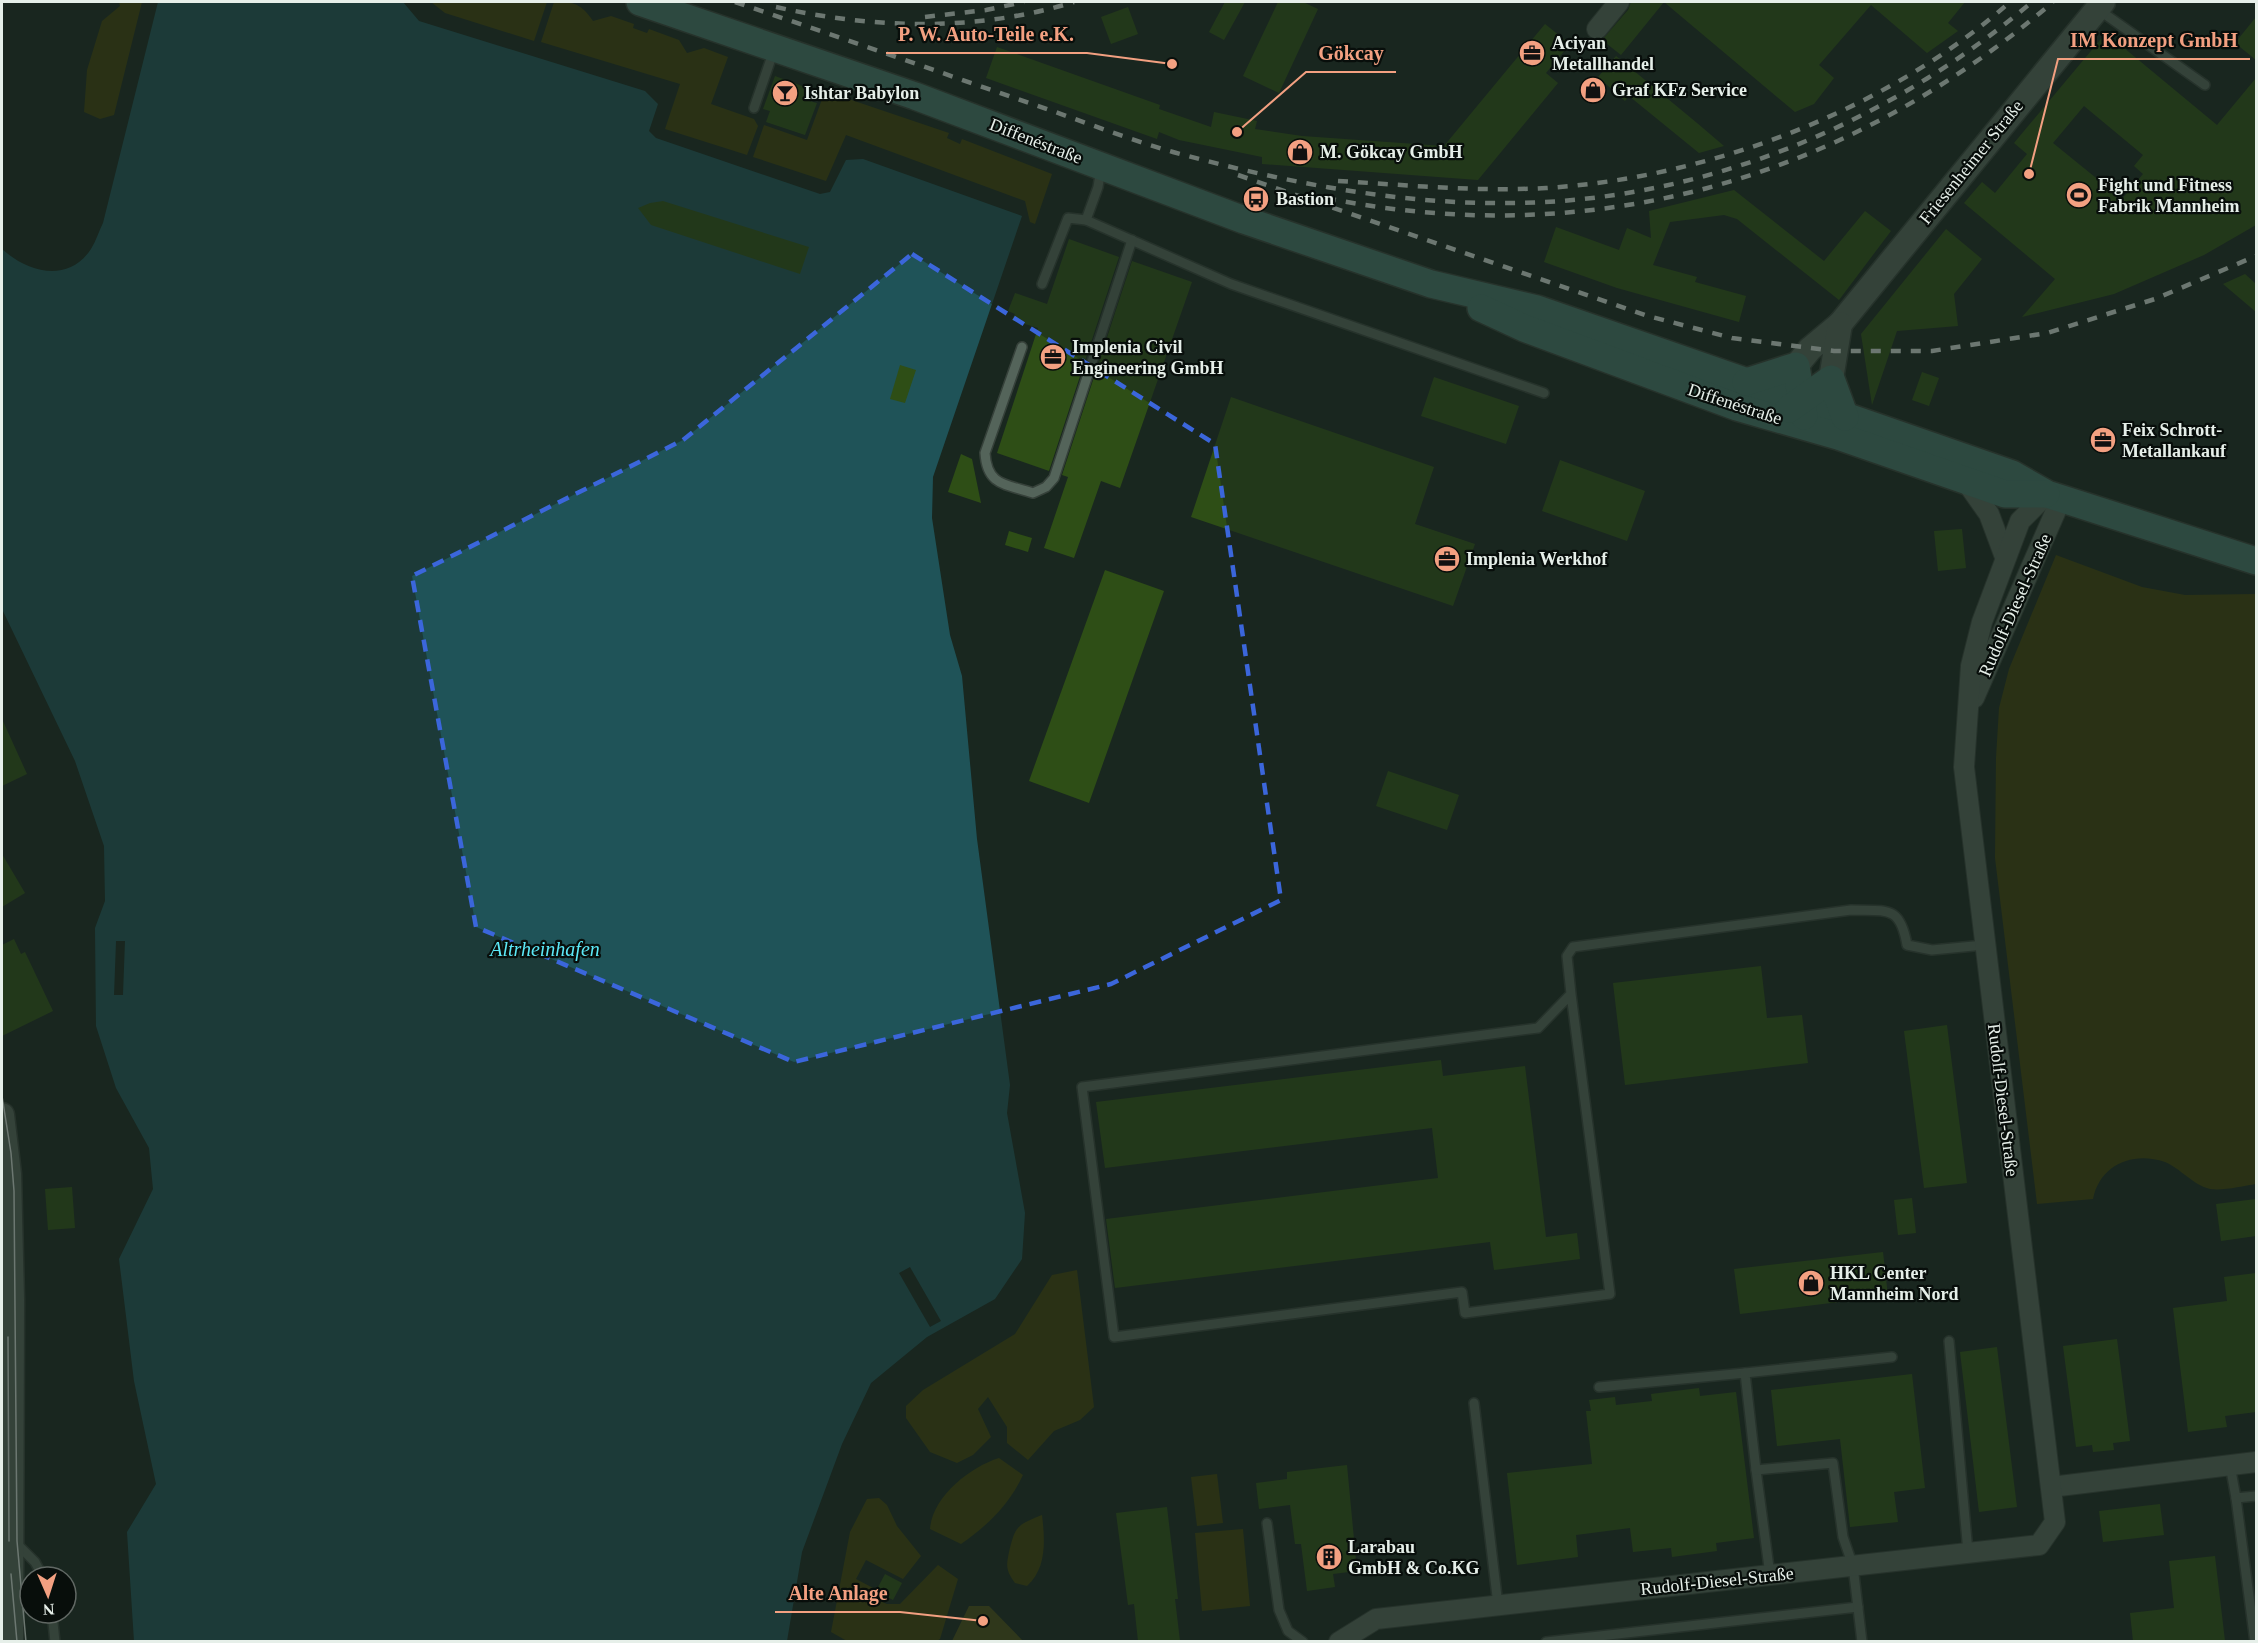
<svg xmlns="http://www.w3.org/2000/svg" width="2258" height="1643" font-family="'Times New Roman',serif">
<rect width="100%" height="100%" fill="#19271f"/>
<!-- green -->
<g fill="#3e3f0b">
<polygon points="119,2 142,2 114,115 100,119 84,112 87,70 102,21 120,6"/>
<polygon points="431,2 547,2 534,41 445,13"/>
<path d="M 554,2 C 574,1 582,5 593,21 L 611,16 L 634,24 L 633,28 L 647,33 L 649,29 L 679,40 L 687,53 L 704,48 L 728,57 L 711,104 L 754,119 L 758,126 L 747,155 L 665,129 L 680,84 L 541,42 Z"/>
<polygon points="825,91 949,133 947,138 960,144 962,139 1052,174 1035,224 1030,222 1025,201 846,135 826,181 753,157 764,125 807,140"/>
<path d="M 2056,555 L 2142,587 L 2185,595 L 2256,594 L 2256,1184 C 2243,1186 2223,1191 2210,1189 C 2193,1185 2180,1168 2165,1162 C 2132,1151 2100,1165 2093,1199 L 2037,1204 L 1995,858 L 1996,758 L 1999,708 L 2009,669 Z"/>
<polygon points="1077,1270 1094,1407 1080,1420 1054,1431 1028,1460 1007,1443 1007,1427 988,1397 978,1409 991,1437 973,1455 957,1463 930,1452 906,1418 906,1406 923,1390 1015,1334 1052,1275"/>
<path d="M 999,1458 L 1023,1475 C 1009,1505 988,1525 961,1544 L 930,1529 C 932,1497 970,1467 999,1458 Z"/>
<polygon points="1217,1474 1223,1523 1197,1526 1191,1477"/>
<polygon points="879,1498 887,1505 897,1526 921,1556 903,1579 866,1560 856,1579 875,1589 872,1597 887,1604 900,1604 938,1565 958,1579 940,1639 937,1641 847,1641 831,1632 850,1532 867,1499"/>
<path d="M 1042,1515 C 1045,1540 1047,1568 1027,1586 L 1015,1583 C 1006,1571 1006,1566 1009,1552 C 1015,1526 1017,1525 1042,1515 Z"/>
<polygon points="1243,1529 1250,1606 1202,1611 1195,1533"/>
</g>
<!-- forest -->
<polygon fill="#4b4c18" points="969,1606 989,1606 1023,1641 952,1641"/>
<!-- water -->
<path fill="#1f5358" d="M 158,2 L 403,2 L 419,21 L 645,91 L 658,104 L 649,131 L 656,138 L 820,194 L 830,192 L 846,160 L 863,159 L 1022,216 L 933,477 L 932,518 L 950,635 L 962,676 L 977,839 L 1010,1085 L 1007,1113 L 1025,1213 L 1022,1259 L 995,1299 L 927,1337 L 871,1383 L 842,1444 L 802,1552 L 787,1641 L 134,1641 L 127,1532 L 156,1484 L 134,1381 L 119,1259 L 153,1189 L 149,1148 L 116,1088 L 96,1026 L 95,928 L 105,901 L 104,846 L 75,761 L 2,609 L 2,249 C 27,272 68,284 91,249 C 96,241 99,231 103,223 Z"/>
<!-- pier -->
<g fill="#19271f">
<polygon points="116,941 125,941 123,995 114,995"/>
<polygon points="910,1267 941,1321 930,1327 899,1273"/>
</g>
<!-- building -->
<g fill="#2e4e16" fill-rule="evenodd">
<polygon points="1225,2 1245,2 1224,40 1209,32"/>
<polygon points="1278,2 1303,2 1318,9 1279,93 1243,76"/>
<polygon points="1631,2 1965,2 1948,23 1958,31 1927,53 1871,5 1819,65 1834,78 1814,104 1795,112 1664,2 1621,55 1602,40 1628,10"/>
<polygon points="1128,7 1138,34 1111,44 1101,17"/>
<polygon points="2256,17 2256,60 2235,43"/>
<polygon points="1545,24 1570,44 1546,73 1558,83 1478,180 1262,164 1262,157 1179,140 1159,132 1157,139 986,78 997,47 1160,105 1159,109 1211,127 1214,112 1257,121 1255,129 1302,136 1444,146"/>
<path d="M 2106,33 L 2217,125 L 2256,78 L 2256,225 L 2204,255 L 2114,294 L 2022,317 L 2055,279 L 1964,203 L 1982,182 L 1995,193 L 2027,154 L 2014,143 ZM 2084,106 L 2143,155 L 2134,166 L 2143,174 L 2122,199 L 2053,143 Z"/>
<polygon points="1616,56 1697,123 1724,146 1699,153 1629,96 1625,101 1598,77"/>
<polygon points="775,76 813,90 809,101 817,103 805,135 766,122 770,111 763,109"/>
<polygon points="1734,190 1824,261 1865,211 1891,231 1839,300 1737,219 1724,215 1670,222 1653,265 1697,277 1695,282 1746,296 1739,322 1617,288 1544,262 1556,227 1619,250 1627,228 1651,238 1649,211"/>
<polygon points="663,201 809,247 800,274 651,225 638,208 650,203"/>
<polygon points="1946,229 1982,259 1954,294 1958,326 1897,331 1872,405 1861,334"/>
<polygon points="1069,239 1119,257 1049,471 997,453 1038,328 1012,320 1015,314 1008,311 1015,293 1047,304"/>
<polygon points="1132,261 1192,282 1120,488 1101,481 1074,558 1044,548 1068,477 1062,475"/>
<polygon points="2245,274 2256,284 2256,312 2223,284"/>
<polygon points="900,365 916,370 905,403 890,399"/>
<polygon points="1922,372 1939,378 1929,406 1912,400"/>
<polygon points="1434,377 1519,406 1506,444 1421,416"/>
<polygon points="1231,397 1434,467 1415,524 1475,544 1453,606 1191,517"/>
<polygon points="961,454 972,459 981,503 948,492"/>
<polygon points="1560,460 1645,491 1627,541 1542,511"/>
<polygon points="1962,529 1966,568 1938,571 1934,531"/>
<polygon points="1009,531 1032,538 1028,552 1005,545"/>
<polygon points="1105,570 1164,591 1089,803 1029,781"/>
<polygon points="2,719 27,774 2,786"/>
<polygon points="1388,771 1459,795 1447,830 1376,806"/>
<polygon points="2,854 25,893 2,907"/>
<polygon points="14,939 21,954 25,952 53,1011 2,1036 2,945"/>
<polygon points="1761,966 1767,1018 1802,1015 1808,1063 1625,1085 1613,983"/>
<polygon points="1947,1025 1967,1183 1924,1188 1904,1031"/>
<polygon points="1441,1060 1443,1076 1525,1066 1546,1237 1577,1233 1580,1259 1494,1270 1490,1242 1115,1288 1106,1219 1438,1178 1432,1128 1105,1168 1096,1102"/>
<polygon points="72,1187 75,1228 48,1230 45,1189"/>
<polygon points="1912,1198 1916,1233 1898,1235 1894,1200"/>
<polygon points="2256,1199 2256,1236 2221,1241 2216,1204"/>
<polygon points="1883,1252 1888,1296 1740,1314 1734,1269"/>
<polygon points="2256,1273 2256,1412 2225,1416 2227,1427 2188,1432 2173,1308 2227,1301 2224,1277"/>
<polygon points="2117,1339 2130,1441 2113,1443 2114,1450 2093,1452 2092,1445 2076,1447 2063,1346"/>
<polygon points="1997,1347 2017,1507 1979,1512 1960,1352"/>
<polygon points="1912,1374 1925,1488 1894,1492 1898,1522 1850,1527 1840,1439 1777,1446 1771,1390"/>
<polygon points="1699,1388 1700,1396 1736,1392 1754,1538 1716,1543 1717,1551 1672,1557 1671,1548 1633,1552 1630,1528 1576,1535 1578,1557 1517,1565 1507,1473 1592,1464 1586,1411 1591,1411 1589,1400 1615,1397 1616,1405 1652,1401 1651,1394"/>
<polygon points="1347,1465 1357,1571 1333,1574 1335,1587 1307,1591 1301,1544 1295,1544 1290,1505 1259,1509 1256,1483 1287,1479 1287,1472"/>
<polygon points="2160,1504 2164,1535 2103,1542 2099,1511"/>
<polygon points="1167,1507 1178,1599 1175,1599 1180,1641 1138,1641 1134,1604 1128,1605 1116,1513"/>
<polygon points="2215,1556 2225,1641 2133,1641 2130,1613 2174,1608 2169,1561"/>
<polygon points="885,1574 902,1583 893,1600 876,1591"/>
</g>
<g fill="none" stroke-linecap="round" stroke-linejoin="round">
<defs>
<g id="service">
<polyline points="2099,10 2205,85"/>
<polyline points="754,108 774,50"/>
<polyline points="1086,220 1231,284 1544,393"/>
<polyline points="1042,284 1068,218 1086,220 1098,187 1101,168"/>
<path d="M 1022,347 L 985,453 C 987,486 1006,484 1033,493 L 1046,487 L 1054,478 L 1132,240"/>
<path d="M 1571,994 L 1610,1294 L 1465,1313 L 1462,1292 L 1114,1337 L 1082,1087 L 1538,1028 L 1571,994 L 1567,956 L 1573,947 L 1851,910 C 1887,911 1900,905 1907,945 L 1932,950 L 1984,945"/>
<polyline points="1949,1341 1968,1552"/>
<polyline points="1599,1387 1745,1373"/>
<polyline points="1474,1403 1498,1605"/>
<polyline points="2230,1465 2236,1498 2256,1496"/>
<polyline points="1756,1470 1770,1575"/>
<polyline points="2236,1498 2255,1642"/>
<polyline points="1267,1523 1279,1610 1288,1631 1303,1642"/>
<polyline points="14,1541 35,1562 43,1577"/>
<polyline points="52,1613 55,1642"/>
<polyline points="1546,1642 1858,1607"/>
<polyline points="1862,1642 1853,1566 1843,1537 1833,1463 1756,1470 1745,1373 1892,1357"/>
</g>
<g id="minor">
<polyline points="1597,29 1619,2"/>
<polyline points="1965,480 1989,514 2005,557"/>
<polyline points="1974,698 2061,499"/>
<polyline points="2051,1487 2256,1462"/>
<polyline points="1339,1642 1376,1619 2039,1545 2055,1522 1964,767 1971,666 1982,622 2020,521 2047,494"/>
</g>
<g id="tertiary">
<polyline points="1796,366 1810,349 1840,324 2103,2"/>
<polyline points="1831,379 1840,324"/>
<polyline points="2,1115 9,1174 12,1300 11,1642"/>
</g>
<g id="secondary">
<polyline points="640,2 915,96 1244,220 1431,284 1537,309 2012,474 2047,494 2256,561"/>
<polyline points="1481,308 1524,328 1737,407 1838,436 2005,494 2046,494"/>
<polyline points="1746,382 1796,366 1804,416"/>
<polyline points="1789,409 1831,379 1845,417"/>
</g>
</defs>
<!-- service casing -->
<use href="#service" stroke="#36413a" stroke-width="12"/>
<!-- minor casing -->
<use href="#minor" stroke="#36413a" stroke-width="22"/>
<!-- tertiary casing -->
<use href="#tertiary" stroke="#36413a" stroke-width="27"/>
<!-- secondary casing -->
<use href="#secondary" stroke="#36413a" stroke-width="30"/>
<!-- service -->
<use href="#service" stroke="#54645a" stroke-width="9"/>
<!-- minor -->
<use href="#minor" stroke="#54645a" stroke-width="20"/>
<!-- tertiary -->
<use href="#tertiary" stroke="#54645a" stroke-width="24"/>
<!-- secondary -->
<use href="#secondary" stroke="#457368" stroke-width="27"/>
<!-- tram -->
<g stroke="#d1dad4" stroke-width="1.5">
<polyline points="2,1096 11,1153 14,1191 17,1541 26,1642"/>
<polyline points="8,1337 9,1541"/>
<polyline points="11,1574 17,1642"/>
</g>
<!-- rail -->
<g stroke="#d1dad4" stroke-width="4.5" stroke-dasharray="10 10" stroke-linecap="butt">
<path d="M 735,2 C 833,35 931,69 1029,103 C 1077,119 1124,138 1173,152 C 1283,182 1399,205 1514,203 C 1704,201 1888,124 2032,2"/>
<path d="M 776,7 C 875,29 976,32 1074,2"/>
<polyline points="925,17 986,10 1024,2"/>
<polyline points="1238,175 1648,316 1732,338 1834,351 1932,351 2047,333 2155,299 2256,256"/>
<path d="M 1338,181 C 1407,185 1477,192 1546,188 C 1709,178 1888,110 2010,2"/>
<path d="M 1326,198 C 1594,252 1846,179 2053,2"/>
</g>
</g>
<!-- marked area -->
<path d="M0 0H2258V1643H0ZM 912,254 L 1215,444 L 1281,900 L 1111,984 L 794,1062 L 476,927 L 412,576 L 683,440 Z" fill="#19271f" fill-opacity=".55" fill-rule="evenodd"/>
<path fill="none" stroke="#3b66db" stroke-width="4.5" stroke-dasharray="12 8" stroke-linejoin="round" d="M 912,254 L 1215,444 L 1281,900 L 1111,984 L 794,1062 L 476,927 L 412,576 L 683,440 Z"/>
<!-- icons -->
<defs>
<symbol id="office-disc" viewBox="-11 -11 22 22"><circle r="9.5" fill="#f3a081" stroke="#080e0b"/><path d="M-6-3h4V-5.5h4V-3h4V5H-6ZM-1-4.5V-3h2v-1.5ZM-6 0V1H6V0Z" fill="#111"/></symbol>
<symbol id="shop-disc" viewBox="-11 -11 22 22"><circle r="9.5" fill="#f3a081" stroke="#080e0b"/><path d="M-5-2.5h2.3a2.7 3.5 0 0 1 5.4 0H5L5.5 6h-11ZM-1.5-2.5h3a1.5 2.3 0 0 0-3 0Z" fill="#111"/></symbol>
<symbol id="bar-disc" viewBox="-11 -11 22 22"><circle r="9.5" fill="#f3a081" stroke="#080e0b"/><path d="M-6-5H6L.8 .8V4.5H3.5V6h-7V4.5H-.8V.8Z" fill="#111"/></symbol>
<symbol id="stadium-disc" viewBox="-11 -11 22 22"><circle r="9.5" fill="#f3a081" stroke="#080e0b"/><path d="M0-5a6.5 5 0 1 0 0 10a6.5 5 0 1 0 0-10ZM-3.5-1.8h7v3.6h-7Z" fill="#111"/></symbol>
<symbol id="bus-disc" viewBox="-11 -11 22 22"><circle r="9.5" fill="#f3a081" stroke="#080e0b"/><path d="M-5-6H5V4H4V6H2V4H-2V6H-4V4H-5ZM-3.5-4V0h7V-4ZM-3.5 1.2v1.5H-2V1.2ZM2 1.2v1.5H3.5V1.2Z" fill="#111"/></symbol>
<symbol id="building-disc" viewBox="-11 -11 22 22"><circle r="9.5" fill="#f3a081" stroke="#080e0b"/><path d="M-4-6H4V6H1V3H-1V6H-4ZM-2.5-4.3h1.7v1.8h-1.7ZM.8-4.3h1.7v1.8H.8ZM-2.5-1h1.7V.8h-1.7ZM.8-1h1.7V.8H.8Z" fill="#111"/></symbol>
</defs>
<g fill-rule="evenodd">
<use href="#office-disc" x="1517" y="38" width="30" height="30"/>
<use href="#shop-disc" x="1578" y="75" width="30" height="30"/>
<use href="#bar-disc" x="770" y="78" width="30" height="30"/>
<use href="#shop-disc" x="1285" y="137" width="30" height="30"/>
<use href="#stadium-disc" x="2064" y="180" width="30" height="30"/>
<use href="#bus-disc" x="1241" y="184" width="30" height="30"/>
<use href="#office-disc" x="1038" y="342" width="30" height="30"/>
<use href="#office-disc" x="2088" y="425" width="30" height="30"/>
<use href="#office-disc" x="1432" y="544" width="30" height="30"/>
<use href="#shop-disc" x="1796" y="1268" width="30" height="30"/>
<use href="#building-disc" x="1314" y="1542" width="30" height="30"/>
</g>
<g text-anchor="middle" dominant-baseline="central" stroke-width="4.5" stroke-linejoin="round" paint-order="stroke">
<!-- poi labels -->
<g font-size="18" font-weight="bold" fill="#e6efe9" stroke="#080e0b" text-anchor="start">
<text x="1552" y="43">Aciyan<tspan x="1552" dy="21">Metallhandel</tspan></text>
<text x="1612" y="90">Graf KFz Service</text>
<text x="804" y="93">Ishtar Babylon</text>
<text x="1320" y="152">M. Gökcay GmbH</text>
<text x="2098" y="185">Fight und Fitness<tspan x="2098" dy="21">Fabrik Mannheim</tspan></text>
<text x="1276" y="199">Bastion</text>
<text x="1072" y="347">Implenia Civil<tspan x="1072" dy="21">Engineering GmbH</tspan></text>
<text x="2122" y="430">Feix Schrott-<tspan x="2122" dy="21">Metallankauf</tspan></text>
<text x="1466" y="559">Implenia Werkhof</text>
<text x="1830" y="1273">HKL Center<tspan x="1830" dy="21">Mannheim Nord</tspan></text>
<text x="1348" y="1547">Larabau<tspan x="1348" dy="21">GmbH &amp; Co.KG</tspan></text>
</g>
<!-- street labels -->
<g font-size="18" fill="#e6efe9" stroke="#080e0b">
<text transform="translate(1036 141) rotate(21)">Diffenéstraße</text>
<text transform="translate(1971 162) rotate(-51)">Friesenheimer Straße</text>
<text transform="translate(1735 404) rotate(18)">Diffenéstraße</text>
<text transform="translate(2015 605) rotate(-66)">Rudolf-Diesel-Straße</text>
<text transform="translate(2003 1100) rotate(83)">Rudolf-Diesel-Straße</text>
<text transform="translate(1717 1581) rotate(-6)">Rudolf-Diesel-Straße</text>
</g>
<!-- water labels -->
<g font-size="20" font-style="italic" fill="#5ce9f7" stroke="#080e0b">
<text x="545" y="949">Altrheinhafen</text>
</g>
</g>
<!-- callouts -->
<path fill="none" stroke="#f3a081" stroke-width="2" d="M1172 64L1087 53H886M2029 174L2058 59H2250M1237 132L1306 72H1396M983 1621L900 1612H775"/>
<g fill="#f3a081" stroke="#080e0b" stroke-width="2">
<circle cx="1172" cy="64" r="6"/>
<circle cx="2029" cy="174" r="6"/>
<circle cx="1237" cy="132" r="6"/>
<circle cx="983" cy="1621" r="6"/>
</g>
<g font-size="20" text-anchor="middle" font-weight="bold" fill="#f3a081" stroke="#080e0b" stroke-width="4.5" stroke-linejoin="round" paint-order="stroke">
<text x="986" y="41">P. W. Auto-Teile e.K.</text>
<text x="2154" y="47">IM Konzept GmbH</text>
<text x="1351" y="60">Gökcay</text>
<text x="838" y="1600">Alte Anlage</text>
</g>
<!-- border -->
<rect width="2258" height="1643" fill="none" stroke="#e6efe9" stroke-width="6"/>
<!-- north arrow -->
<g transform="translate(48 1595) rotate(177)"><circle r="28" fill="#080e0b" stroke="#616864" stroke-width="1.5"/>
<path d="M0-4.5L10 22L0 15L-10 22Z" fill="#f3a081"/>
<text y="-9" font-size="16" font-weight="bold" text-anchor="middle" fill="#e6efe9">N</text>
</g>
</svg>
